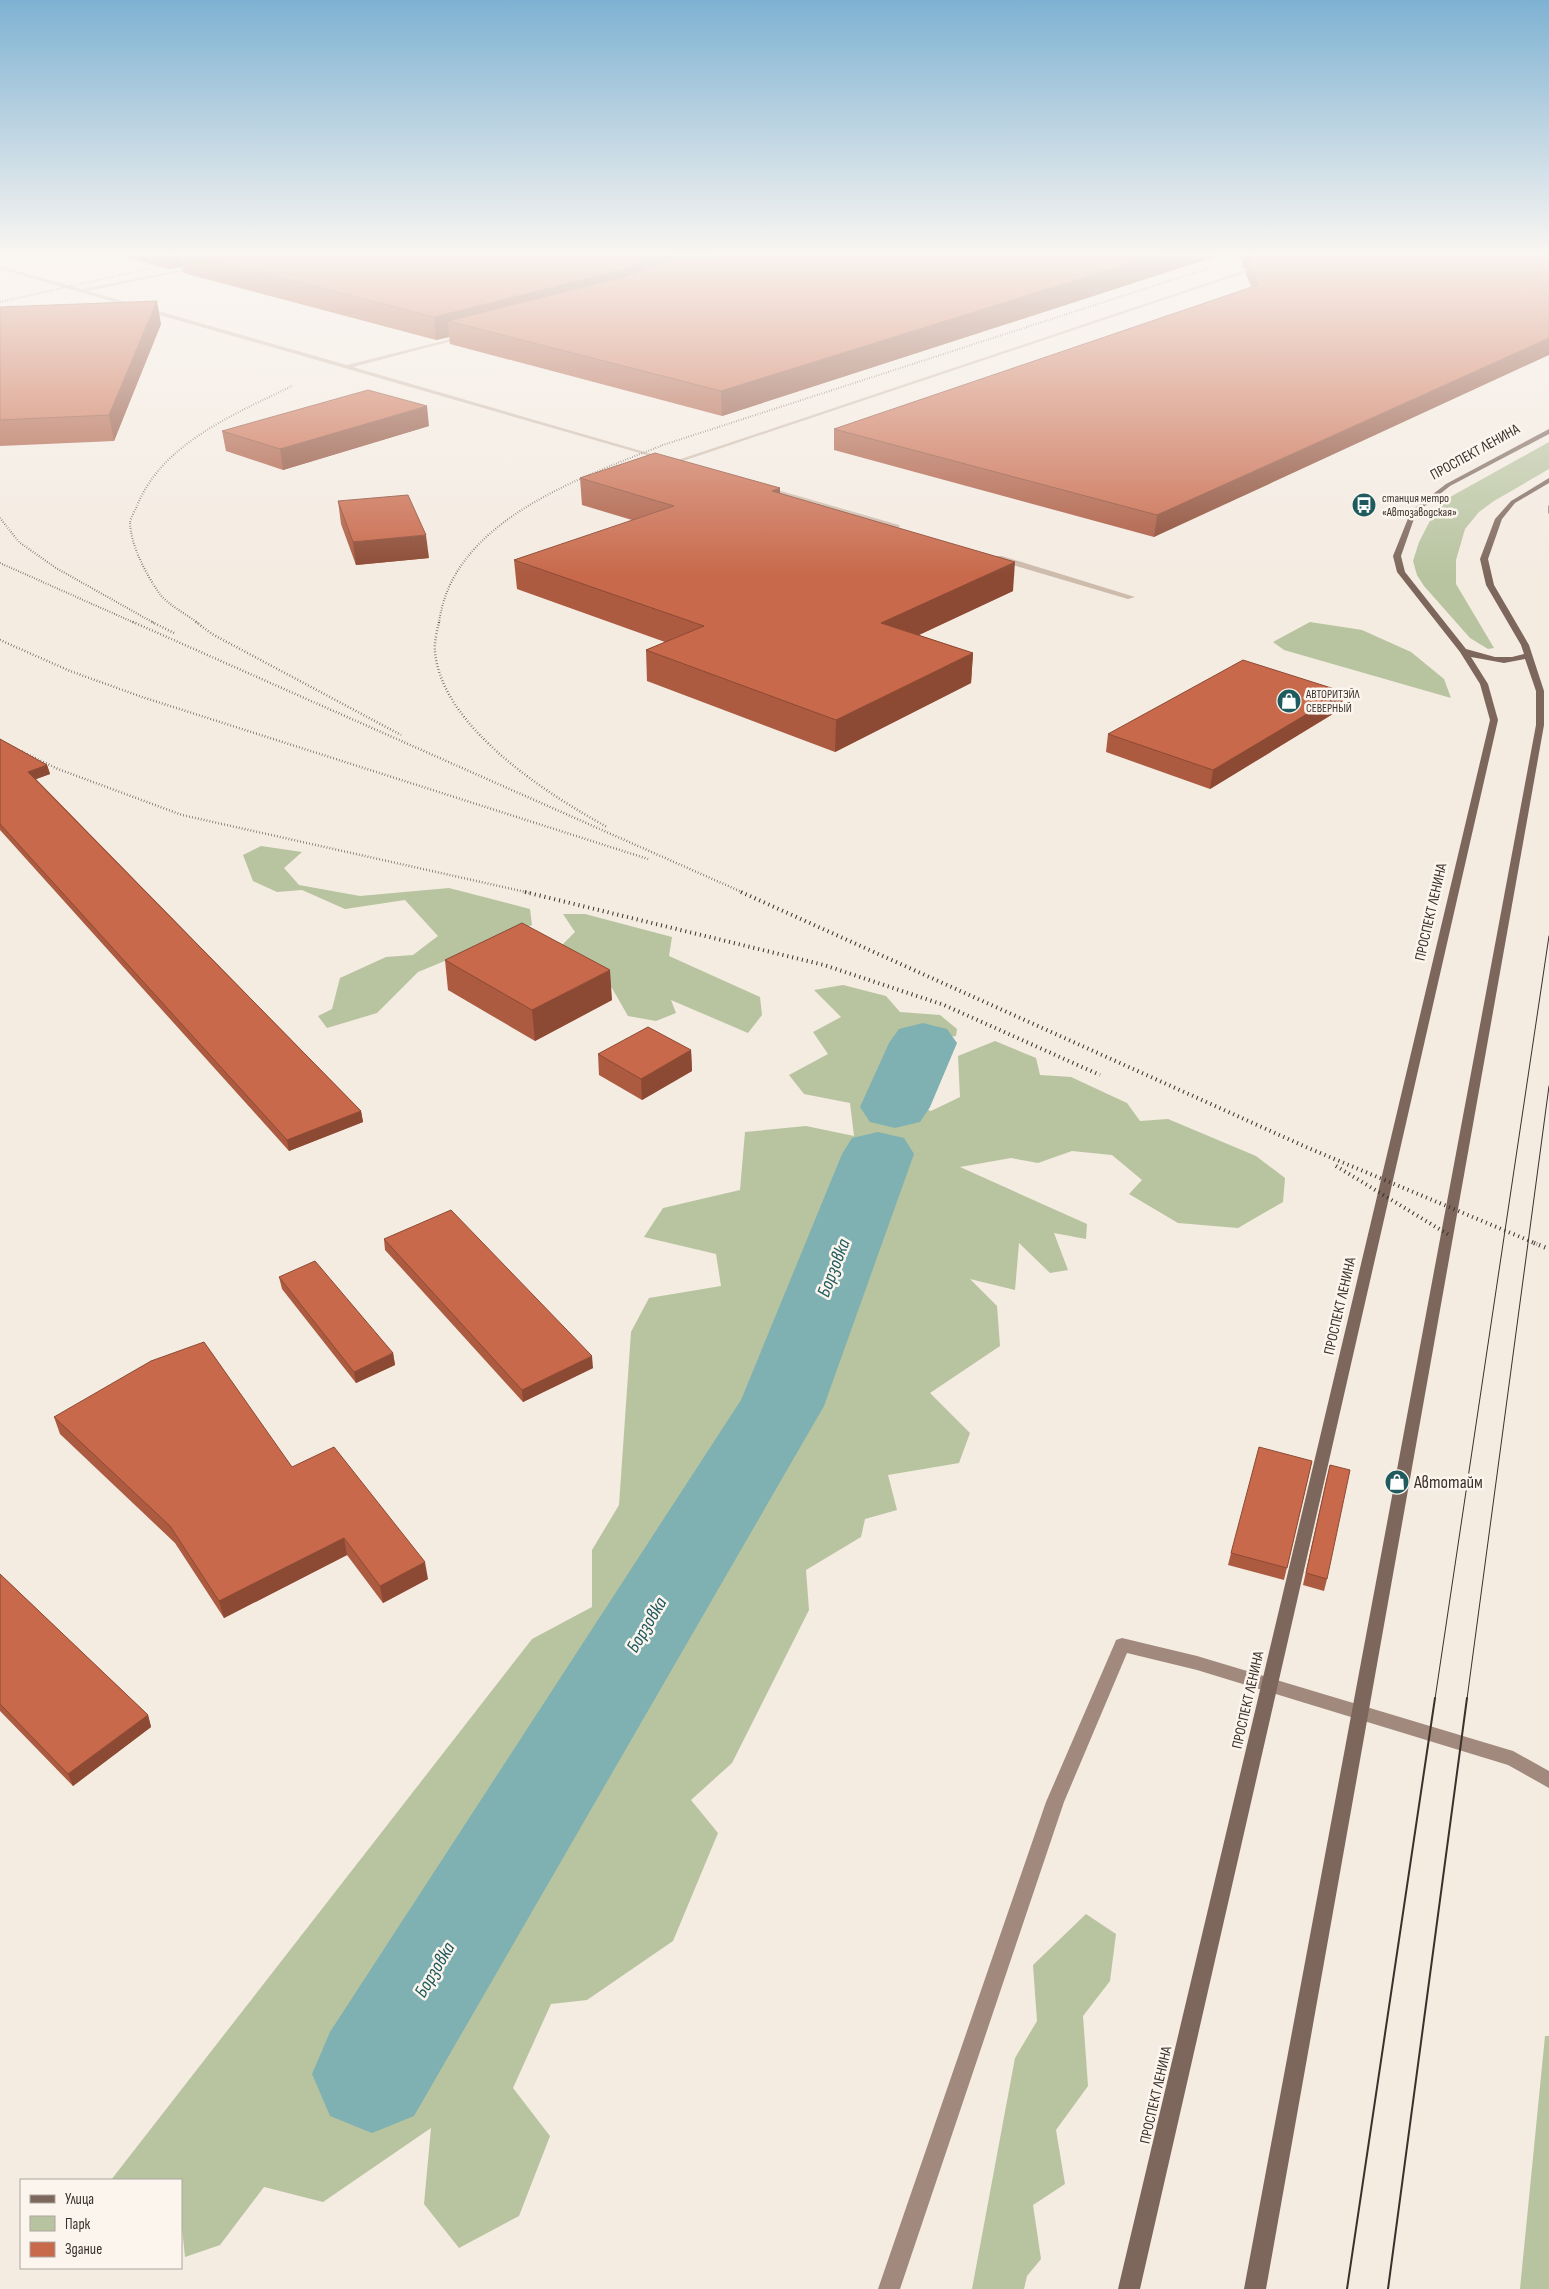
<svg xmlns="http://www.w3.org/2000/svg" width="1549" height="2289" font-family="'Sofia Sans Condensed',sans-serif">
<rect width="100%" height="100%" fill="#f4ebe1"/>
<!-- green -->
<g fill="#b8c4a0">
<polygon points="1549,442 1549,469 1494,501 1479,512 1465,529 1456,560 1456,584 1494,648 1488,649 1470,638 1424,586 1417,575 1413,561 1419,542 1434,513 1450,497"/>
<polygon points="1310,622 1362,630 1411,652 1444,679 1451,698 1284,650 1273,642"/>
<polygon points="261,846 302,852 284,868 299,885 360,896 449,888 530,909 532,925 418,972 377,1013 327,1028 318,1016 332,1009 340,978 386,957 413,955 438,936 405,900 345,909 302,890 277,892 253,881 243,855"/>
<polygon points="563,914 585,914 672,937 669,956 760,997 762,1015 748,1033 671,1000 676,1013 656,1021 628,1016 612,988 577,974 557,950 575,932"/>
<polygon points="843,985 886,996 900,1012 940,1015 957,1029 956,1036 936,1039 924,1057 887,1063 896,1083 884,1092 931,1111 960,1097 958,1056 995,1041 1036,1058 1040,1075 1071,1077 1127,1103 1140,1121 1168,1119 1256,1156 1285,1178 1283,1202 1238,1228 1178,1223 1129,1194 1142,1180 1112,1155 1072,1151 1038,1163 1011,1158 960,1167 1087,1224 1086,1239 1054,1233 1068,1270 1050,1273 1019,1243 1015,1290 970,1279 997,1306 1000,1346 930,1393 970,1433 959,1463 888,1475 897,1510 865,1519 861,1537 806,1570 809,1610 732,1763 691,1800 718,1833 673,1941 587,2000 551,2004 513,2088 550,2136 519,2216 459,2248 424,2204 431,2128 323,2202 264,2187 220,2245 185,2257 181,2219 181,2180 111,2180 532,1639 592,1607 592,1550 619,1505 631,1332 649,1298 721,1286 716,1254 644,1237 663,1208 740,1190 745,1132 806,1126 854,1136 850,1103 804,1094 789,1075 828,1054 813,1032 841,1017 814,990"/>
<polygon points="1086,1914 1116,1934 1110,1981 1083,2016 1088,2086 1056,2130 1065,2184 1033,2205 1041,2259 1027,2276 1024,2289 972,2289 1015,2058 1037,2021 1033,1965"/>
<polygon points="1545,2036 1549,2036 1549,2289 1520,2289"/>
</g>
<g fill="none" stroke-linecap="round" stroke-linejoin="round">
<!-- river -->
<g fill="#7fb0b2" fill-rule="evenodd">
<polygon points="923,1023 947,1029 957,1043 930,1107 920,1122 895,1128 870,1122 860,1107 889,1043 899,1029"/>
<polygon points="878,1132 904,1138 914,1154 824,1406 414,2116 372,2133 330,2116 312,2074 330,2032 741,1400 842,1154 852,1138"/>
</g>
<!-- street -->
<g fill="#cdbbac" fill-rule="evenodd">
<polygon points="1261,265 1265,266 677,463 672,462"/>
<polygon points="0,266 82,289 201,266 199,268 88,291 347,365 467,335 467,337 353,367 669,459 664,460 0,269"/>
<polygon points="764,486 899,525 900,527 893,529 762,489 761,488"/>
<polygon points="996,556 1002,556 1135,597 1128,599 996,560"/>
</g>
<!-- secondary -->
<polygon fill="#a18a7d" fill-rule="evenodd" points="1122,1638 1197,1656 1513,1751 1549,1771 1549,1788 1508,1765 1197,1670 1127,1653 1064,1802 900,2289 878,2289 1046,1802 1114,1645 1116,1640"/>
<!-- primary -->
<polygon fill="#7d675c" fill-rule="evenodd" points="1549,429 1549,434 1450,486 1416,513 1401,556 1405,572 1466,649 1495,657 1512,657 1524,654 1521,645 1486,585 1480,559 1495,519 1511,501 1549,478 1549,483 1515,503 1502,519 1488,559 1494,585 1529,645 1544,691 1544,725 1266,2289 1244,2289 1536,725 1536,691 1525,659 1504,663 1471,657 1488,684 1498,720 1140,2289 1118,2289 1490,720 1480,684 1460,652 1397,572 1393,556 1411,511 1446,484"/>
<!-- tram-far1 -->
<g stroke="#3b302b" stroke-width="1">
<polyline points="1549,506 1549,513"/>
<polyline points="1435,1699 1549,936"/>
<polyline points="1467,1699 1549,1086"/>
</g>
<!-- tram -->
<g stroke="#3b302b" stroke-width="2">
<polyline points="1347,2289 1435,1698"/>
<polyline points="1388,2289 1467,1698"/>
</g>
<!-- rail-far3 -->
<g stroke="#3b302b" stroke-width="2" stroke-dasharray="0.5 2" stroke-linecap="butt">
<polyline points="0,302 170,264"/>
<polyline points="0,518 19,542 56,568 154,623"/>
<polyline points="0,563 135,623"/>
<path d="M 198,623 C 186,614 168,605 159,593 C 146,574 131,546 130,523 C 130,518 135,511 137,506 C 162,443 235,414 292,386"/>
<path d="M 439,623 C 452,520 581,478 663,445 L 1252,254"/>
</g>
<!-- rail-far2 -->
<g stroke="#3b302b" stroke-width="2.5" stroke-dasharray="0.5 2.5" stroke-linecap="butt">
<polyline points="133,622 744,893"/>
<polyline points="152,622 176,634"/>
<polyline points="196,622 212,634 401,735"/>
<path d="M 439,622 C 437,631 434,643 435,652 C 442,727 547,794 607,827"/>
<polyline points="0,640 70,671 142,697 648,859"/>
<polyline points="0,741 58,769 182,815 530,893"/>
</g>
<!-- rail-far1 -->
<g stroke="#3b302b" stroke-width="4" stroke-dasharray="1 4" stroke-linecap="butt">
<polyline points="525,892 824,965 944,1005 1100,1075"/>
<polyline points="741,892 1306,1147 1537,1244"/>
<polyline points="1336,1166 1449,1235"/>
</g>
<!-- rail -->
<polyline stroke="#3b302b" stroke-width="4.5" stroke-dasharray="1 4.5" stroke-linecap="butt" points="1534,1243 1549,1249"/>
</g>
<!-- wall -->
<g fill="#ac5a40">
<polygon points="114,254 1223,254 722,416 450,344 449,337 436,340 183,273 182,267 168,269"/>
<polygon points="1239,254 1549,254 1154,537 834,450 834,429 1251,287 1246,274 1247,268 1244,269"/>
<polygon points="0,307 161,324 114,441 0,446"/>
<polygon points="429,426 283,470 226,451 222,431"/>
<polygon points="580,478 780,493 1013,591 919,635 973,653 971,683 835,752 647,681 646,650 665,642 517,589 514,560 632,520 582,505"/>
<polygon points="338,501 429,558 356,565 341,524"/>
<polygon points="1341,709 1210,789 1106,752 1108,734"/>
<polygon points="0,739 47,765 50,774 36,779 361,1111 363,1122 289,1151 0,830"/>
<polygon points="445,960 612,1000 535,1041 448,990"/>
<polygon points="691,1050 692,1071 642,1100 599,1075 598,1054"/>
<polygon points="384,1239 593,1368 523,1402 385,1250"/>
<polygon points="279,1277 393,1353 395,1365 356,1383 282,1289"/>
<polygon points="54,1417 292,1467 428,1579 383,1603 347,1555 224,1618 175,1543 60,1434"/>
<polygon points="1312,1461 1284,1580 1228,1565 1231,1553"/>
<polygon points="1327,1477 1327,1579 1324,1591 1303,1585"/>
<polygon points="0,1574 148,1715 151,1727 73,1786 0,1711"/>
</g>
<!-- shaded-wall -->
<g fill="#8c4a34">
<polygon points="166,254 180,254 182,267 168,269"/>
<polygon points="678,254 780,254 448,321 449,337 436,340 434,317 659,257"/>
<polygon points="1160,254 1223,254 722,416 721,391"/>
<polygon points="1246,254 1288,254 1249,258 1247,268 1244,269"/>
<polygon points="157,301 161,324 114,441 109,415"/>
<polygon points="1549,338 1549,355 1154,537 1157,515"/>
<polygon points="427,406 429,426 283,470 280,449"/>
<polygon points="780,488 780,515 772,491"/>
<polygon points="426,535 429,558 356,565 353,542"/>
<polygon points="1015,562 1013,591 880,653 881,623"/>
<polygon points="973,653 971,683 835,752 836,720"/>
<polygon points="1344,692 1341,709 1210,789 1213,770"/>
<polygon points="47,765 50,774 31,781 28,772"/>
<polygon points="610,970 612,1000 535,1041 532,1010"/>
<polygon points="691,1050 692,1071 642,1100 641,1079"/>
<polygon points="361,1111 363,1122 289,1151 287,1140"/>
<polygon points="393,1353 395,1365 356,1383 354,1372"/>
<polygon points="592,1356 593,1368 523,1402 522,1390"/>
<polygon points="344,1538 347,1555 224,1618 219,1601"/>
<polygon points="425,1562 428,1579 383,1603 380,1586"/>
<polygon points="148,1715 151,1727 73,1786 68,1774"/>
</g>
<!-- building -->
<g fill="#c8694b" stroke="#8c4a34">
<polygon points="190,254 678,254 659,257 622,270 434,317"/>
<polygon points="725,254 1160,254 721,391 448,321 628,276 660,263"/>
<polygon points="1260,254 1549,254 1549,338 1157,515 834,429 1258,285 1249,258"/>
<polygon points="157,301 109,415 0,420 0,307"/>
<polygon points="368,390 427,406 280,449 222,431"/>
<polygon points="655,453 780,488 772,491 1015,562 881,623 973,653 836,720 646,650 704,626 514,560 674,506 580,478"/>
<polygon points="408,495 426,535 353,542 338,501"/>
<polygon points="1243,660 1344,692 1213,770 1108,734"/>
<polygon points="0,739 47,765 28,772 361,1111 287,1140 0,824"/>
<polygon points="522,923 610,970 532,1010 445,960"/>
<polygon points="648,1027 691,1050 641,1079 598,1054"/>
<polygon points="451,1210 592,1356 522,1390 384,1239"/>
<polygon points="315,1261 393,1353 354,1372 279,1277"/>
<polygon points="204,1342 292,1467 334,1447 425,1562 380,1586 344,1538 219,1601 170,1526 54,1417 151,1361"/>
<polygon points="1259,1447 1312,1461 1287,1568 1231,1553"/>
<polygon points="1330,1465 1350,1470 1327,1579 1306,1573"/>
<polygon points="0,1574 148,1715 68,1774 0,1704"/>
</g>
<!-- sky -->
<linearGradient id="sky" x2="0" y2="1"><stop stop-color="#7eb2d2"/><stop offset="0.44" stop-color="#faf6f2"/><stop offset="1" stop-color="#faf6f2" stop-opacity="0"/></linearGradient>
<rect width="1549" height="575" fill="url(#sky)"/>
<!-- icons -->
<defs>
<symbol id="bus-disc" viewBox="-11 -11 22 22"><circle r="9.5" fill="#1f5a5e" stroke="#fbf5ee"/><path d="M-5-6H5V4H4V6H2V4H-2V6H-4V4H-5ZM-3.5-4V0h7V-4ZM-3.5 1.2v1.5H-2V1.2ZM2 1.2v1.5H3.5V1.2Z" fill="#fff"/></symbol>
<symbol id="shop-disc" viewBox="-11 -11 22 22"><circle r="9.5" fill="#1f5a5e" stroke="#fbf5ee"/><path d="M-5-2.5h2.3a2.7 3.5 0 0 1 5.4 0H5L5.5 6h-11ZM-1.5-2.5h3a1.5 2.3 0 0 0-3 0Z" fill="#fff"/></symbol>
</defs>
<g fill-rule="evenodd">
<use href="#bus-disc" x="1350" y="491" width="28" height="28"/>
<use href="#shop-disc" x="1275" y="687" width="28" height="28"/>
<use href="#shop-disc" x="1383" y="1468" width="28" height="28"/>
</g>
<g text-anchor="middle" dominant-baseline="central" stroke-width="5" stroke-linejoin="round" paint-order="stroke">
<!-- far-poi labels -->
<g font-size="12" fill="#3b302b" stroke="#fbf5ee" text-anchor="start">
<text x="1382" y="498">станция метро<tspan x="1382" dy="14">«Автозаводская»</tspan></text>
<text x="1306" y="694">АВТОРИТЭЙЛ<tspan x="1306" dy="14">СЕВЕРНЫЙ</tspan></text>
</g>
<!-- street labels -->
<g font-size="15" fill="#3b302b" stroke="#fbf5ee">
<text transform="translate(1475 452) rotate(-29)">ПРОСПЕКТ ЛЕНИНА</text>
<text transform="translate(1431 912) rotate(-77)">ПРОСПЕКТ ЛЕНИНА</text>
<text transform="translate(1340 1306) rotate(-77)">ПРОСПЕКТ ЛЕНИНА</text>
<text transform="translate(1248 1700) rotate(-77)">ПРОСПЕКТ ЛЕНИНА</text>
<text transform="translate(1156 2095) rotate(-77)">ПРОСПЕКТ ЛЕНИНА</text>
</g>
<!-- near-poi labels -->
<g font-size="18" fill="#3b302b" stroke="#fbf5ee" text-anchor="start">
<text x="1414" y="1482">Автотайм</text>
</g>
<!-- near-water labels -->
<g font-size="19" font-style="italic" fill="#1f5a5e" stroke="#fbf5ee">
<text transform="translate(834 1268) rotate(-69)">Борзовка</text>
<text transform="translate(647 1625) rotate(-59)">Борзовка</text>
<text transform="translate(435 1970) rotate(-59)">Борзовка</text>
</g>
</g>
<!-- legend -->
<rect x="20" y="2179" width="162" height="90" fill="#fbf5ee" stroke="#aea6a0"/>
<rect x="30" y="2195" width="25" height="8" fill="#7d675c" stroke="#aea6a0"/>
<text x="65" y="2204" font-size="15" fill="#3b302b">Улица</text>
<rect x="30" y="2216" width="25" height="15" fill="#b8c4a0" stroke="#aea6a0"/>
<text x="65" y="2229" font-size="15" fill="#3b302b">Парк</text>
<rect x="30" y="2242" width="25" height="15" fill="#c8694b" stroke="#aea6a0"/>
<text x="65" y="2254" font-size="15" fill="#3b302b">Здание</text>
</svg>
